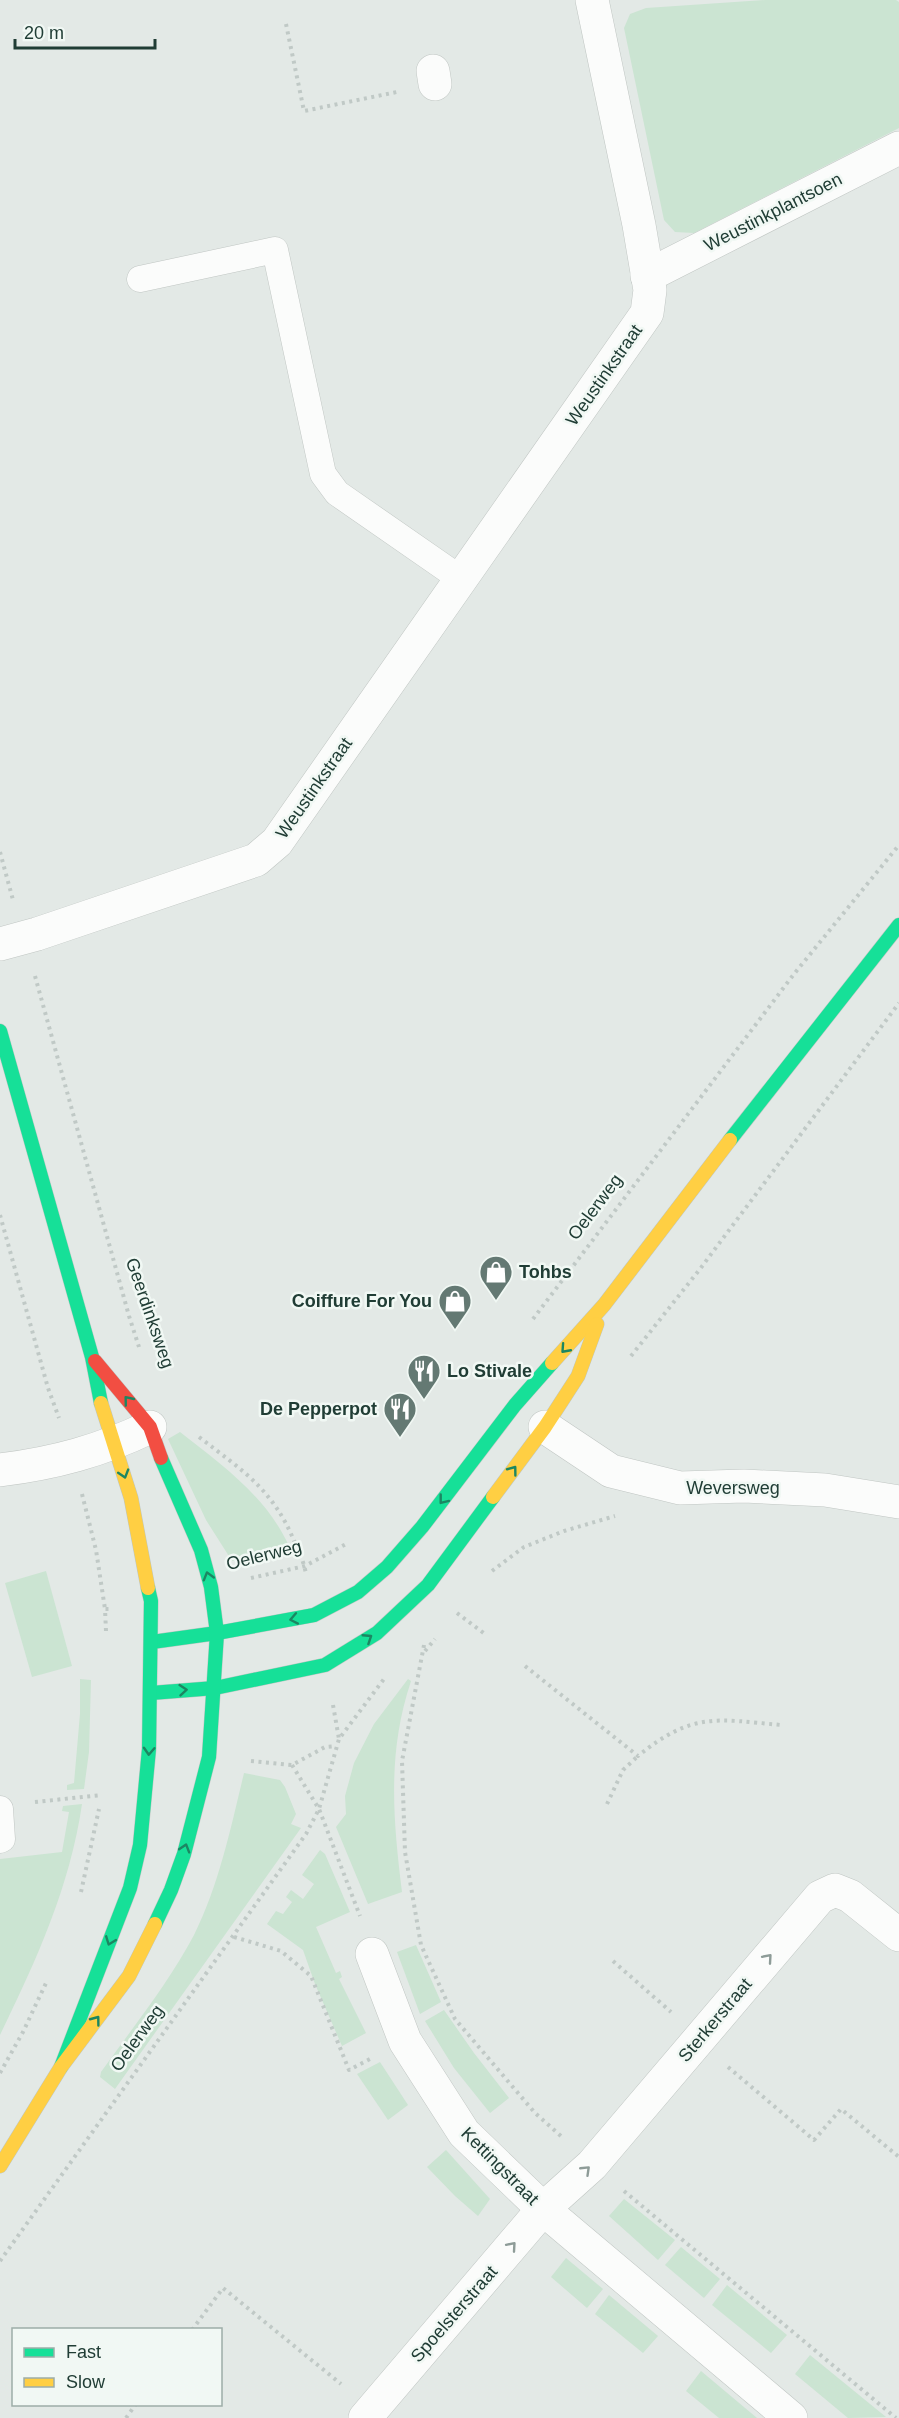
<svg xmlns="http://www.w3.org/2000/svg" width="899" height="2418" font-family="Arial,sans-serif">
<rect width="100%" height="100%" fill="#e3e9e6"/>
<!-- green -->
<g fill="#cbe4d2">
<polygon points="765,0 896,0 899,2 899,128 694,233 675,232 664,220 624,28 630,14 646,8"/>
<path d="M 180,1432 C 222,1465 266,1496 289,1546 L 232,1561 L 206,1520 L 168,1439 Z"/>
<polygon points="46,1571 72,1666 32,1677 5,1583"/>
<polygon points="80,1679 91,1680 89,1752 84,1789 67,1790 67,1785 74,1783 80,1714"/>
<path d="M 408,1679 L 411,1681 C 387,1753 393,1819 402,1892 L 368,1904 L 336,1827 L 346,1814 L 345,1796 L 354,1763 L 374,1724 Z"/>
<path d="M 244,1773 L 280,1780 L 285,1787 L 296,1814 L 291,1824 L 301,1828 L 115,2089 L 100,2077 L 101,2072 C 133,2027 168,1984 194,1935 C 219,1885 231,1827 244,1773 Z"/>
<path d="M 82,1804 C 70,1887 36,1961 0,2035 L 0,1859 L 62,1852 L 69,1812 L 62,1811 L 63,1806 Z"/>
<polygon points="320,1850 325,1854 350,1912 316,1927 336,1973 340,1971 342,1977 339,1979 366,2033 342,2046 315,1984 303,1950 267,1924 276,1911 283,1914 292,1902 286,1897 291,1890 303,1899 314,1884 302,1875"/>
<polygon points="416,1945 441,2002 420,2014 397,1952"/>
<polygon points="444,2010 474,2053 509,2098 490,2113 454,2068 425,2021"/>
<polygon points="380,2062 408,2105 388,2120 357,2074"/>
<polygon points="446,2150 490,2199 478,2216 455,2196 427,2167"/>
<polygon points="624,2199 675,2240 658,2260 609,2216"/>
<polygon points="681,2247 720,2279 704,2298 665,2265"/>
<polygon points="566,2258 603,2289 587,2308 551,2277"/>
<polygon points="727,2285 787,2335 771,2353 712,2305"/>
<polygon points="609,2295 658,2336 643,2353 595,2314"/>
<polygon points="810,2355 886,2417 848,2418 795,2374"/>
<polygon points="701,2371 757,2418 719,2418 686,2391"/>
</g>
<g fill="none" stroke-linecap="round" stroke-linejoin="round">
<defs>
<g id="lane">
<polyline points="140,279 275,250 323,474 337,493 461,579"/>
<polyline points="0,1809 2,1839 0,1840"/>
</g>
<g id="street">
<polyline points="433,71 435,84"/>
<polyline points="647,276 899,148"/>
<polyline points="0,944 37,934 256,860 277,842 647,313 650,290 639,225 592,0"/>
<polyline points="545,1427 611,1471 680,1488 744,1486 825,1490 899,1502"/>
<path d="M 0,1470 C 55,1463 100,1451 150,1427"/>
<polyline points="372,1954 405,2041 464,2133 543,2209 791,2418"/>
<polyline points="365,2418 543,2209 592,2165 820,1897 835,1890 850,1896 899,1935"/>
</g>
<g id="fast">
<polyline points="0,1031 92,1357 101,1403"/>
<polyline points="730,1140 899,925"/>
<polyline points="152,1642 217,1633 314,1615 358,1592 387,1567 422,1527 515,1405 552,1363"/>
<polyline points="151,1693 215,1688 325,1665 377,1633 428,1585 493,1497"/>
<polyline points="155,1924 171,1890 184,1854 209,1757 217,1633 211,1587 201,1550 161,1458"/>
<polyline points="61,2067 130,1888 140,1845 149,1749 151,1601 148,1588"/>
</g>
<g id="slow">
<polyline points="552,1363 604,1305 730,1140"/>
<polyline points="101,1403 131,1498 148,1588"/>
<polyline points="493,1497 545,1427 578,1376 597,1324"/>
<polyline points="0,2166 61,2067 129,1976 155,1924"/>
</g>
<polyline id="jam" points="95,1361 150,1427 161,1458"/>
</defs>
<!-- lane casing -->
<use href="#lane" stroke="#c0c6c3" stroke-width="27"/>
<!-- street casing -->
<use href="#street" stroke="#c0c6c3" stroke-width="34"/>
<!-- fast casing -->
<use href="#fast" stroke="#bec7c3" stroke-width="15"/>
<!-- slow casing -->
<use href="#slow" stroke="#bec7c3" stroke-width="15"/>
<!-- jam casing -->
<use href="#jam" stroke="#bec7c3" stroke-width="15"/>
<!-- path -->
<g stroke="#c0c9c6" stroke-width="4" stroke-dasharray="3 4.5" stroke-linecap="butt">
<polyline points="286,24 304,111 397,92"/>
<polyline points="0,852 13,900"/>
<polyline points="35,976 129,1316 139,1347"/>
<polyline points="0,1215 48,1388 59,1418"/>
<polyline points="533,1319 794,974 899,845"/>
<polyline points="631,1356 700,1269 899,1003"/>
<path d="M 199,1437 C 243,1471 273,1489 295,1543 C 300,1553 304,1563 306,1574"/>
<polyline points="82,1494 96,1550 105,1609"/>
<polyline points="492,1571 524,1547 564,1531 615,1516"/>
<polyline points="251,1578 305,1566 348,1543"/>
<polyline points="457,1613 485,1634"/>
<polyline points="106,1631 105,1609 109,1609"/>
<polyline points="424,1645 402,1761 405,1852 421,1945 455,2019 535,2113 562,2137"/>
<polyline points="425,1651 435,1639"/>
<path d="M 525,1666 L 638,1756 C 692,1712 716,1719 781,1725"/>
<polyline points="333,1705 339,1739"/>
<polyline points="251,1761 292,1765 325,1747 336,1746"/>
<polyline points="292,1765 319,1809 360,1916"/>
<polyline points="35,1802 102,1795"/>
<polyline points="607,1804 623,1770 638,1756"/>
<polyline points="81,1892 99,1809"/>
<polyline points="234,1937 281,1951 311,1976 349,2070 370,2059"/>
<polyline points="613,1961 671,2012"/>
<polyline points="728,2067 814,2140 841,2109 899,2157"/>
<polyline points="0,2073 23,2032 46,1983"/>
<polyline points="624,2191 896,2418"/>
<polyline points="0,2261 306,1834 319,1809 339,1739 384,1679"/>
<polyline points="192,2330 223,2288 341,2384"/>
<polyline points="126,2418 136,2404"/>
</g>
<!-- lane -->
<use href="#lane" stroke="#fbfcfb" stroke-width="26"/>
<!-- street -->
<use href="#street" stroke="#fbfcfb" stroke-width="33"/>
<!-- fast -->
<use href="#fast" stroke="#16e098" stroke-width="14"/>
<!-- slow -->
<use href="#slow" stroke="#ffcf43" stroke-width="14"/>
<!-- jam -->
<use href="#jam" stroke="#f24e42" stroke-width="14"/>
</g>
<!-- one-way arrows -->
<defs><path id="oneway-chevron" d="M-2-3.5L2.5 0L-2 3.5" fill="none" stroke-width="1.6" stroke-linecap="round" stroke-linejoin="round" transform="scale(1.5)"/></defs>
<g stroke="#1c8662">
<use href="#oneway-chevron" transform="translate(565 1349) rotate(132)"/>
<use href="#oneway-chevron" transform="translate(128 1400) rotate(-129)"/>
<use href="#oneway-chevron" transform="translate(513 1470) rotate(-53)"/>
<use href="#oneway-chevron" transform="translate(124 1474) rotate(73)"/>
<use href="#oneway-chevron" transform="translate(443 1500) rotate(128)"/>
<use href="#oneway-chevron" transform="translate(208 1576) rotate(-106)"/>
<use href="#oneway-chevron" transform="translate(294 1619) rotate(169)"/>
<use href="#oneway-chevron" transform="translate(368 1638) rotate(-33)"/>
<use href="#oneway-chevron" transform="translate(183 1690) rotate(-5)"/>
<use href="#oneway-chevron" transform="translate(149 1751) rotate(93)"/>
<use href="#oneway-chevron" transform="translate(185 1848) rotate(-73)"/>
<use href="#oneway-chevron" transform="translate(110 1941) rotate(111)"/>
<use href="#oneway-chevron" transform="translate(96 2020) rotate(-53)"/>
</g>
<g stroke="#8e9c98">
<use href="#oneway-chevron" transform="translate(768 1958) rotate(-49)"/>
<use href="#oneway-chevron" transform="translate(586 2170) rotate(-44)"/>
<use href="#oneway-chevron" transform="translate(512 2246) rotate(-49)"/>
</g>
<!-- icons -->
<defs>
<symbol id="shop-pin" viewBox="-11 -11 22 30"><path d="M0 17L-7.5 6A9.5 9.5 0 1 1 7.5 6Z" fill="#647973" stroke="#f1f8f4"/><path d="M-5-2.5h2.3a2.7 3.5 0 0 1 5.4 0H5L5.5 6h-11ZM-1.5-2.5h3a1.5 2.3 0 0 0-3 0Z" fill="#fff"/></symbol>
<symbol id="restaurant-pin" viewBox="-11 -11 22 30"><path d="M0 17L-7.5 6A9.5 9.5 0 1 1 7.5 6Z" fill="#647973" stroke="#f1f8f4"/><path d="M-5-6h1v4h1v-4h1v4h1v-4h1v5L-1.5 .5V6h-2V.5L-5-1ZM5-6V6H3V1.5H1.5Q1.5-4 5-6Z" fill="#fff"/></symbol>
</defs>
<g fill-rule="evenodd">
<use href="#shop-pin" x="477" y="1253" width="38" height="52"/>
<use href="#shop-pin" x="436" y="1282" width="38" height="52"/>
<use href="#restaurant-pin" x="405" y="1352" width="38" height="52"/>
<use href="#restaurant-pin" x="381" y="1390" width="38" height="52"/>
</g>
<g text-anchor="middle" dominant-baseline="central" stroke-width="5" stroke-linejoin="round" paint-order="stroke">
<!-- street labels -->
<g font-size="18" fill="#203d35" stroke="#f1f8f4">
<text transform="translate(773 212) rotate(-27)">Weustinkplantsoen</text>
<text transform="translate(604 375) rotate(-55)">Weustinkstraat</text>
<text transform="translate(314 788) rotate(-55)">Weustinkstraat</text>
<text transform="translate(595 1207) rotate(-53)">Oelerweg</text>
<text transform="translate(150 1313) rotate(71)">Geerdinksweg</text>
<text x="733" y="1488">Weversweg</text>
<text transform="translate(264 1555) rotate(-14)">Oelerweg</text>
<text transform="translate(715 2020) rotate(-50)">Sterkerstraat</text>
<text transform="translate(137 2038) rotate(-54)">Oelerweg</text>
<text transform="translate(500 2166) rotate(45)">Kettingstraat</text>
<text transform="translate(454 2314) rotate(-49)">Spoelsterstraat</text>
</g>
<!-- poi labels -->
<g font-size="18" font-weight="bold" fill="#203d35" stroke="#f1f8f4" text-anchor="start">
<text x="519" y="1272">Tohbs</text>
<text x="432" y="1301" text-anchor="end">Coiffure For You</text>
<text x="447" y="1371">Lo Stivale</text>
<text x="377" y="1409" text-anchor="end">De Pepperpot</text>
</g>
</g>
<!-- legend -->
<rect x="12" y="2328" width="210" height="78" fill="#f1f8f4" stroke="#9dada8" stroke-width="1.5"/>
<rect x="24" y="2348" width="30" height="9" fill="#16e098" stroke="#9dada8" stroke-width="1.5"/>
<text x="66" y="2358" font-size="18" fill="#203d35">Fast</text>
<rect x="24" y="2378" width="30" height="9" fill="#ffcf43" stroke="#9dada8" stroke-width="1.5"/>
<text x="66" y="2388" font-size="18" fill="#203d35">Slow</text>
<!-- scale -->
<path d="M15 39v9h140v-9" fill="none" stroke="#203d35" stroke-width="3"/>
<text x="24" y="39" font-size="18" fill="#203d35" stroke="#f1f8f4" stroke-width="4.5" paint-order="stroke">20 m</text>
</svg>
